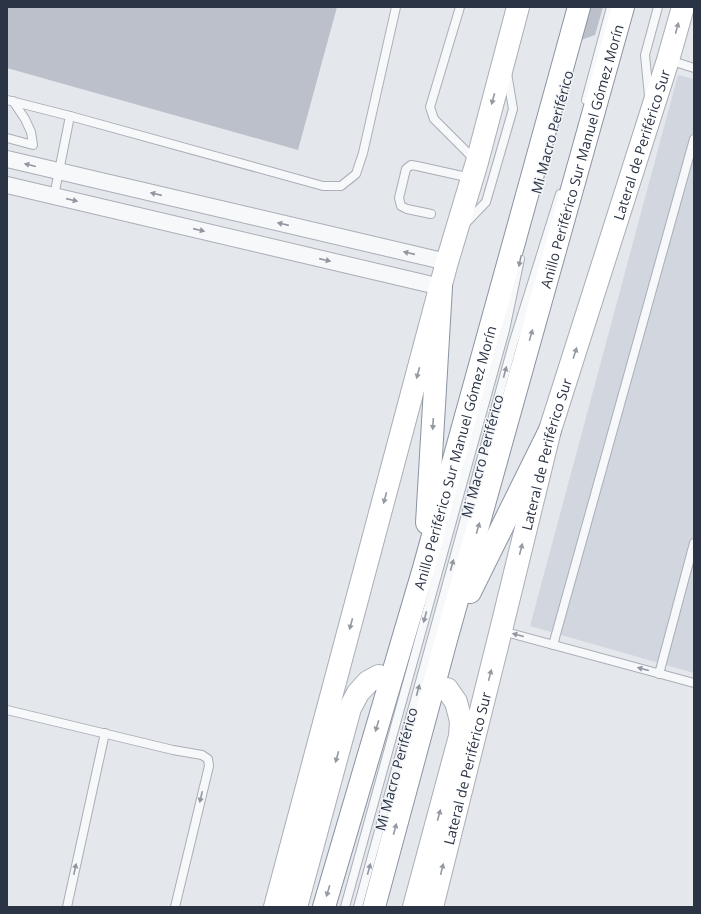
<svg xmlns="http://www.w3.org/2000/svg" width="701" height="914" font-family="'Open Sans',sans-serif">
<rect width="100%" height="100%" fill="#e4e7ec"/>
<!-- built -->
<polygon fill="#d2d6de" points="678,75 694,79 694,673 530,626"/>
<!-- building -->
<g fill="#bbc0ca">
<polygon points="7,7 337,7 298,150 7,68"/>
<polygon points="590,7 603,7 595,35 581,40"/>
</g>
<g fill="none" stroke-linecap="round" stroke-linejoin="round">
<defs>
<g id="lane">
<polyline points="460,7 430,107 434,119 475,160"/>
<polyline points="669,60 694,68"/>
<polyline points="649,96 645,55 658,7"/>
<polyline points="7,100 70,116 323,186 341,186 356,174 363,153 396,7"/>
<polyline points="586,100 611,7"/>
<polyline points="7,138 33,145 31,132 25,119 13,101"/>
<polyline points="54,196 70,116"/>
<polyline points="431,214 407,209 401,206 399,198 406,169 411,165 417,166 471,178"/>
<polyline points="465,224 486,202 513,109 507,73"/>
<polyline points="502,631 694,683"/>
<polyline points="553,645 694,139"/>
<polyline points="659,674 694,543"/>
<polyline points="7,710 173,750 202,755 208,759 209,766 175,907"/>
<polyline points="67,907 105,733"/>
<polyline points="345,907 505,330 520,259"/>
<polyline points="358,907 513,344 560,194"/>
</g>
<g id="street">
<polyline points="7,159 447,262"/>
<polyline points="7,185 441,287"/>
</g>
<g id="secondary">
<polyline points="275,907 447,262 477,162 518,7"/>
<polyline points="296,907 350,708 358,693 368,682 379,676"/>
<polyline points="414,907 460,736 461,721 456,702 447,689"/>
<path id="s1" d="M 432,907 L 501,630 L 550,430 L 668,60 L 683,7"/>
</g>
<g id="highway">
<polyline points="427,523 441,287"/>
<polyline points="470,592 550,430"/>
<path id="s2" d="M 324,907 L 424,568 L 579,7"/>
<path id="s3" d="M 374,907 L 446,640 L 623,7"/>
</g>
</defs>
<!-- lane casing -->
<use href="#lane" stroke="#a9aeb7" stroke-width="10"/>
<!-- street casing -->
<use href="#street" stroke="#a9aeb7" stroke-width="18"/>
<!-- secondary casing -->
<use href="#secondary" stroke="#a9aeb7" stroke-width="24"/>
<!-- highway casing -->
<use href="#highway" stroke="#8b94a3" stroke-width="24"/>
<!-- lane -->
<use href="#lane" stroke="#f7f8fa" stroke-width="8"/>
<!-- street -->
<use href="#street" stroke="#f7f8fa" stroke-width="16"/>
<!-- secondary -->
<use href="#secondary" stroke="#fff" stroke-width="22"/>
<!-- highway -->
<use href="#highway" stroke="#fff" stroke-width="22"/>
</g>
<!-- one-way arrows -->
<defs><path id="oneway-solid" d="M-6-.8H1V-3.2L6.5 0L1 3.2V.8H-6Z"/></defs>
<g fill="#959aa2">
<use href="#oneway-solid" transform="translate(677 28) rotate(-75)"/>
<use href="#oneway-solid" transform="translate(493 99) rotate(105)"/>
<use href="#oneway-solid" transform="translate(531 335) rotate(-74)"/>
<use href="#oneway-solid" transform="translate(575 353) rotate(-72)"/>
<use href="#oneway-solid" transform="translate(418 373) rotate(105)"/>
<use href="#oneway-solid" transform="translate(433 424) rotate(93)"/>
<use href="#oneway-solid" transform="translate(385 498) rotate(105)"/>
<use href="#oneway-solid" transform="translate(478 528) rotate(-74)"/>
<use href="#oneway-solid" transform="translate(521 549) rotate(-76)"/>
<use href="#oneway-solid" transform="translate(351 624) rotate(105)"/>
<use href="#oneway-solid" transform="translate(490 675) rotate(-76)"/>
<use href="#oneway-solid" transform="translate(377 726) rotate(107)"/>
<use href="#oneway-solid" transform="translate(337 757) rotate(105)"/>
<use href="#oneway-solid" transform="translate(439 815) rotate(-75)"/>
<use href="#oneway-solid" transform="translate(395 829) rotate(-75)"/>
<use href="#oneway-solid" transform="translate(442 869) rotate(-76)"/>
<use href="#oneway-solid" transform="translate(328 891) rotate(107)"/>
</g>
<g fill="#9196a0">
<use href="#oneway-solid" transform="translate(30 165) rotate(-166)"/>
<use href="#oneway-solid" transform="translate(156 194) rotate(-167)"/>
<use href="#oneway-solid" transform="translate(72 200) rotate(13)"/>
<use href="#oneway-solid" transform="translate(283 224) rotate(-167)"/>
<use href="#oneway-solid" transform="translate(199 230) rotate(13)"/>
<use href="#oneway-solid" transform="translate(409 253) rotate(-167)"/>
<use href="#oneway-solid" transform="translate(325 260) rotate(13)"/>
<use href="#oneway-solid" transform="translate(520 261) rotate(102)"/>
<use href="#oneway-solid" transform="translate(505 372) rotate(-75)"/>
<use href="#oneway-solid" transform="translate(452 565) rotate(-75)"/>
<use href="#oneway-solid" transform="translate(425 617) rotate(105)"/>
<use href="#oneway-solid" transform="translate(518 635) rotate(-165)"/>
<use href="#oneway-solid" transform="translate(643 669) rotate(-165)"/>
<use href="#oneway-solid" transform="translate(418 690) rotate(-75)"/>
<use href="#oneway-solid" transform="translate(201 797) rotate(103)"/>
<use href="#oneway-solid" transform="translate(75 869) rotate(-78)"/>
<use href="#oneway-solid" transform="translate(369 869) rotate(-75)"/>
</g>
<g text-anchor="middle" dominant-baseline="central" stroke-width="3" stroke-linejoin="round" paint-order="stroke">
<!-- street labels -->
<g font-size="14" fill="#2b3445" stroke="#f4f6f9">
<text transform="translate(552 132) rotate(-75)">Mi Macro Periférico</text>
<text stroke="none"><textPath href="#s1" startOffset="791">Lateral de Periférico Sur</textPath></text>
<text stroke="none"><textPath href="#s3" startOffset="779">Anillo Periférico Sur Manuel Gómez Morín</textPath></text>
<text stroke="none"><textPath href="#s1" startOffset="467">Lateral de Periférico Sur</textPath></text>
<text transform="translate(482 456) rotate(-75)">Mi Macro Periférico</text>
<text stroke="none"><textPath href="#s2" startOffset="468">Anillo Periférico Sur Manuel Gómez Morín</textPath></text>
<text stroke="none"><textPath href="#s1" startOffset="143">Lateral de Periférico Sur</textPath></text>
<text transform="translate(396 769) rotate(-75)">Mi Macro Periférico</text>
</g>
</g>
<!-- border -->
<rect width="701" height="914" fill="none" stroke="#2b3445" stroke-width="16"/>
</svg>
